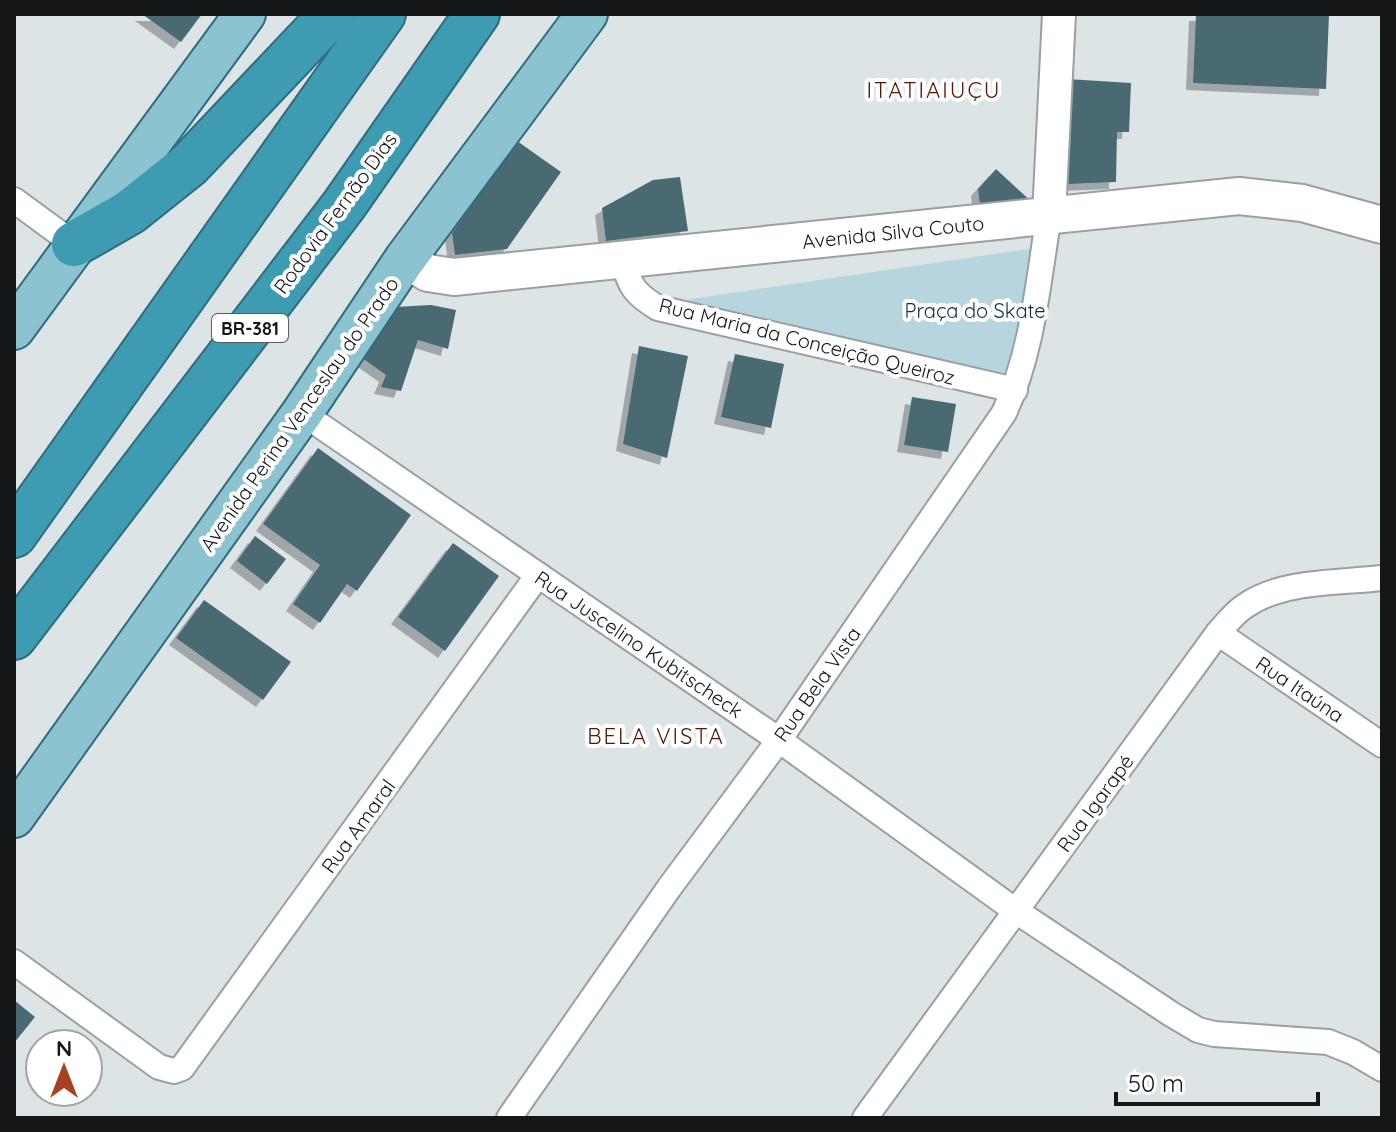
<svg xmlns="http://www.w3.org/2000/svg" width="1396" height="1132" font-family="Quicksand,sans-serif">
<defs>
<filter id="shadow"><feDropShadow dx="-7" dy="7" stdDeviation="0" flood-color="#0004"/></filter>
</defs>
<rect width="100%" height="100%" fill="#dce4e6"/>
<!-- green -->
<polygon fill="#b6d5de" points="1035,248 1010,374 678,301"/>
<!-- building -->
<g fill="#486973" filter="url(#shadow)">
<polygon points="142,14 202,14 181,42"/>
<polygon points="1196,14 1329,14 1326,89 1193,83"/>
<polygon points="1067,79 1131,83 1129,132 1117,132 1116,182 1068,184 1062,175"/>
<polygon points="517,141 561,172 507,249 455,255 452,233"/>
<polygon points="996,169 1035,205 981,213 978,189"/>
<polygon points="680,177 688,231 606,241 602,208 653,180"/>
<polygon points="431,305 456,310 448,349 418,340 401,391 381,387 386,375 362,358 395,307"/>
<polygon points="639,346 688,356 667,458 623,444"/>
<polygon points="735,354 784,364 771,428 721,417"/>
<polygon points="912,397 956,404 948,452 904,445"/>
<polygon points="318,448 411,515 357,591 347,584 320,623 293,604 320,565 263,524"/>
<polygon points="255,536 286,559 267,584 237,561"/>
<polygon points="453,543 499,576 445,651 398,617"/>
<polygon points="204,600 291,662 263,700 176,638"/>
<polygon points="14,1000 35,1017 14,1043"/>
</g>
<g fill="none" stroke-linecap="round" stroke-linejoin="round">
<defs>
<g id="minor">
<polyline points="14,200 74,244"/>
<path d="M 623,261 C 630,287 635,294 658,308 L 1015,390"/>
<polyline points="302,413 779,740 1016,911 1171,1014 1198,1030 1214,1034 1328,1042 1353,1052 1382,1069"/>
<polyline points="1218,633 1382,745"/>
<polyline points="14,962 159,1067 174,1071 182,1068 538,575"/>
<path d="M 509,1118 L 669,888 L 779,740 L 1004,413 C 1033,351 1038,282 1049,215"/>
<path d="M 865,1118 L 1218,633 C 1227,623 1234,613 1245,606 C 1282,580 1339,583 1382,578"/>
</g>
<polyline id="tertiary" points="1049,215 1059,14"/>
<polyline id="secondary" points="405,259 428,273 454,277 1239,196 1302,203 1382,225"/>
<g id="primary">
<polyline points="14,329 245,14"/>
<polyline points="14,817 302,413 405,259 587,14"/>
</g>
<g id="motorway">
<polyline points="74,244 130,212 189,165 332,14"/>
<polyline points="14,535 383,14"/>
<polyline points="14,637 344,205 477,14"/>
</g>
</defs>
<!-- minor casing -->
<use href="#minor" stroke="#99a0a2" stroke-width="28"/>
<!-- tertiary casing -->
<use href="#tertiary" stroke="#99a0a2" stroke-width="36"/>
<!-- secondary casing -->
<use href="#secondary" stroke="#99a0a2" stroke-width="40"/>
<!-- primary casing -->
<use href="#primary" stroke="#2f6c7c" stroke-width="44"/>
<!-- motorway casing -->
<use href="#motorway" stroke="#2f6c7c" stroke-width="48"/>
<!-- minor -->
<use href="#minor" stroke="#fff" stroke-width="24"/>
<!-- tertiary -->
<use href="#tertiary" stroke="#fff" stroke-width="32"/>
<!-- secondary -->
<use href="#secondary" stroke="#fff" stroke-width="36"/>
<!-- primary -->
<use href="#primary" stroke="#8bc3d1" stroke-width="40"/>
<!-- motorway -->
<use href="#motorway" stroke="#3d9bb2" stroke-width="44"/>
</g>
<g text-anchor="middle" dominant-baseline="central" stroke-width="8" stroke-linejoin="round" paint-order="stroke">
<!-- shield labels -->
<rect fill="#fff" stroke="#5a5c5d" stroke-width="2" x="212" y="314" width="76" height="28" rx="6"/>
<g font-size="18" font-weight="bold" fill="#141617">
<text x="250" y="328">BR-381</text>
</g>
<!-- street labels -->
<g font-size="20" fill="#141617" stroke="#fff">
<text transform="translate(335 213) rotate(-54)">Rodovia Fernão Dias</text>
<text transform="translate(893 232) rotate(-6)">Avenida Silva Couto</text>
<text transform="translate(807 341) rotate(14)">Rua Maria da Conceição Queiroz</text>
<text transform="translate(299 414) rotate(-55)">Avenida Perina Venceslau do Prado</text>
<text transform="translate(639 644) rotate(34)">Rua Juscelino Kubitscheck</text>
<text transform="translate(817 684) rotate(-55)">Rua Bela Vista</text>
<text transform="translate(1300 689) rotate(34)">Rua Itaúna</text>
<text transform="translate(1095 803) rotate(-54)">Rua Igarapé</text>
<text transform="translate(358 826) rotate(-54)">Rua Amaral</text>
</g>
<!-- park labels -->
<g font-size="20" fill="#0e323a" stroke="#fff">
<text x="975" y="310">Praça do Skate</text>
</g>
<!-- neighbourhood labels -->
<g font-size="22" letter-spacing="2" fill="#561501" stroke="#fff">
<text x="934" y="90">ITATIAIUÇU</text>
<text x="656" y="736">BELA VISTA</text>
</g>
</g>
<!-- border -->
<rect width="1396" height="1132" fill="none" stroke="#141617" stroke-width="32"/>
<!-- north arrow -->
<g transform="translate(64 1068)"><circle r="38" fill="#ffffff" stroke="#a1a2a2" stroke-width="2"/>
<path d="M0-6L14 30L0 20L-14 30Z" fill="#a84021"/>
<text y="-12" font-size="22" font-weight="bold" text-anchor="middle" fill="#141617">N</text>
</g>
<!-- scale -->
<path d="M1116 1092v12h202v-12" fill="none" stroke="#141617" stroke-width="4"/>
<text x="1128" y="1092" font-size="24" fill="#141617" stroke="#ffffff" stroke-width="6" paint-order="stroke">50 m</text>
</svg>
